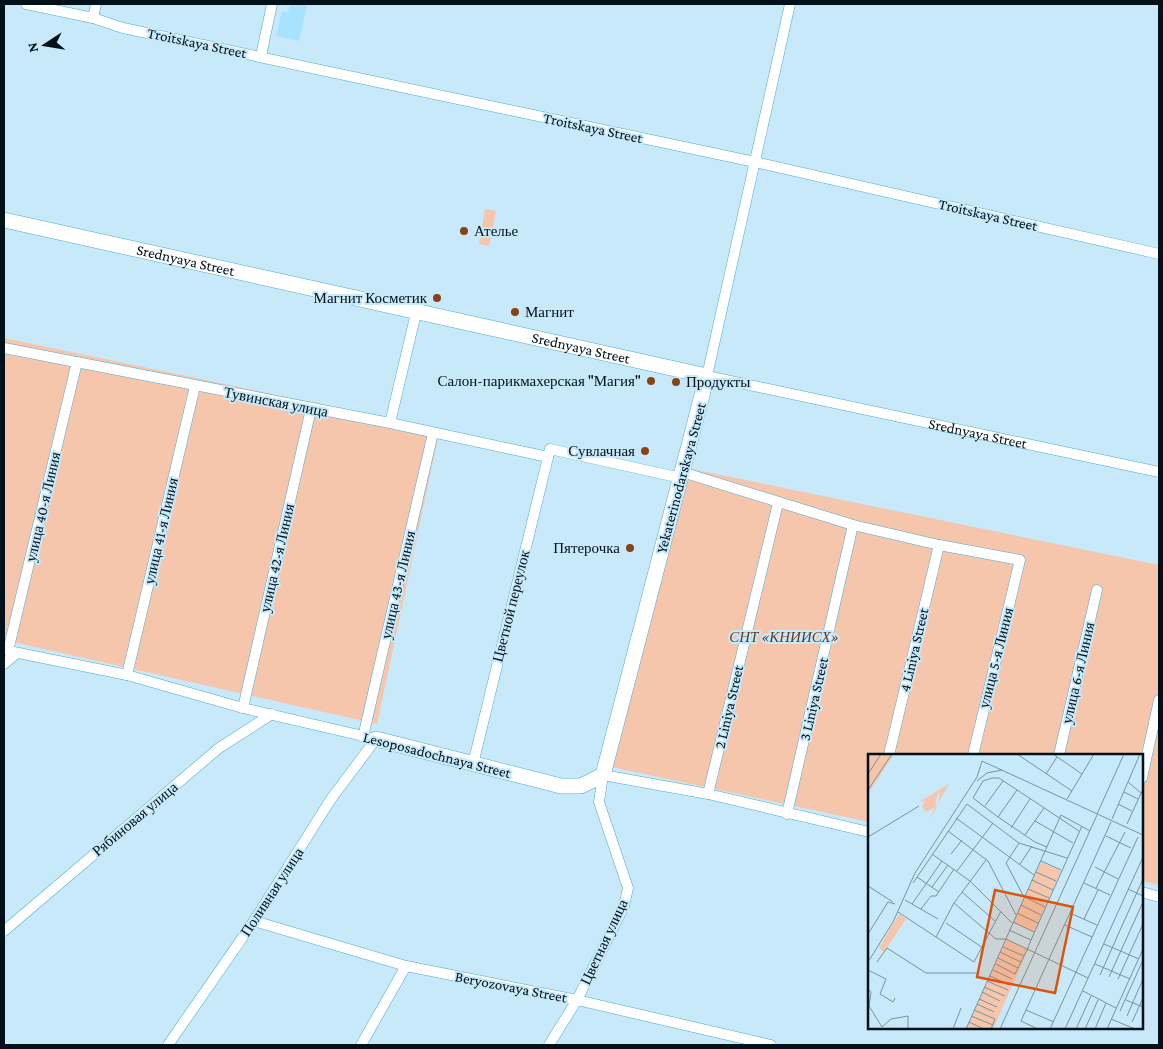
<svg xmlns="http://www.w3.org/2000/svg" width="1163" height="1049" font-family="'Crimson Pro',serif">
<rect width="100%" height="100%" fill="#c7e9fa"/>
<!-- built -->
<polygon fill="#a9e2ff" points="290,4 307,4 299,41 276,36 282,11 288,12"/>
<!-- green -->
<g fill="#f5c6ac">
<polygon points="485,209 496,211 489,246 479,244"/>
<polygon points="4,338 440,429 377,724 4,640"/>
<polygon points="677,466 1159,565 1159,885 1142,881 1142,755 869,755 869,822 602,765"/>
</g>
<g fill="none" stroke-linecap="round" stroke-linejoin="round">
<defs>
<g id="street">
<polyline points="26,4 93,18 123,28 755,162 1159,254"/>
<path id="s1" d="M 790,4 L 707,376 L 1159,472"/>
<polyline points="93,18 96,4"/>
<polyline points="261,56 272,4"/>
<polyline points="4,348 390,423 548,457"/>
<polyline points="390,423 416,313"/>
<polyline points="682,472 853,525 939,545 1020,560 973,755"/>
<polyline points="4,650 127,675 243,708 376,739 331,799 254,921 168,1045"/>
<polyline points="8,651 77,362"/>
<polyline points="4,664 17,653"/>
<polyline points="127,675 195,386"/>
<polyline points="243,708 311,409"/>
<polyline points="363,737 433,433"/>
<polyline points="889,755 939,545"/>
<polyline points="1059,755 1097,590"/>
<polyline points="473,764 550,449 681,478"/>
<polyline points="1142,778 1159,700"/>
<polyline points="708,794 778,503"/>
<polyline points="787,814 853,525"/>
<polyline points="1142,892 1159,897"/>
<polyline points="254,921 406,966 577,1000 771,1045"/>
<polyline points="4,931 219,748 272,714"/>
<polyline points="361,1045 406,966"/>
<polyline points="549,1045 577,1000 624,906 628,888 599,802 603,775 708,794 869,832"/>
</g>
<g id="secondary">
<path id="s2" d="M 4,220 L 707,376 L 603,775 L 581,786 L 561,786 L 376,739"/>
</g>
</defs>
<!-- street casing -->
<use href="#street" stroke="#4dabd4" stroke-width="11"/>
<!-- secondary casing -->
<use href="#secondary" stroke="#4dabd4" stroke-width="16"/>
<!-- street -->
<use href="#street" stroke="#fff" stroke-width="10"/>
<!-- secondary -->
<use href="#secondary" stroke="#fff" stroke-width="15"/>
</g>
<!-- markers -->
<g fill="#864315" stroke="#c7e9fa" stroke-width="2">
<circle cx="464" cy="231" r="5"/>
<circle cx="437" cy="298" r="5"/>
<circle cx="515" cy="312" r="5"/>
<circle cx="651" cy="381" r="5"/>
<circle cx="676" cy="382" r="5"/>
<circle cx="645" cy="451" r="5"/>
<circle cx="630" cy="548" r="5"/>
</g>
<g text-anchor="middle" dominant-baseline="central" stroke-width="4" stroke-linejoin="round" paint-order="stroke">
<!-- street labels -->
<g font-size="15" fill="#00111a" stroke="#c7e9fa">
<text transform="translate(197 43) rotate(12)">Troitskaya Street</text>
<text transform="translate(593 128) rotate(12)">Troitskaya Street</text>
<text transform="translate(988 215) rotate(13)">Troitskaya Street</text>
<text stroke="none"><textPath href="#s2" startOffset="186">Srednyaya Street</textPath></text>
<text stroke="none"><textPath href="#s2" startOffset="591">Srednyaya Street</textPath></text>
<text transform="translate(276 402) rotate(11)">Тувинская улица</text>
<text stroke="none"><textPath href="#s1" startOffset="658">Srednyaya Street</textPath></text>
<text transform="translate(681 478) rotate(-75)">Yekaterinodarskaya Street</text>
<text transform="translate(43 507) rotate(-77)">улица 40-я Линия</text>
<text transform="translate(161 531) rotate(-77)">улица 41-я Линия</text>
<text transform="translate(277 558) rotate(-77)">улица 42-я Линия</text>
<text transform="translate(398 585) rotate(-77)">улица 43-я Линия</text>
<text transform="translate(511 606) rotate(-76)">Цветной переулок</text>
<text transform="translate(914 650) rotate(-77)">4 Liniya Street</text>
<text transform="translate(996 658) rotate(-76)">улица 5-я Линия</text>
<text transform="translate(1078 673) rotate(-77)">улица 6-я Линия</text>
<text transform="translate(814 699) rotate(-77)">3 Liniya Street</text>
<text transform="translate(729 707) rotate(-77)">2 Liniya Street</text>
<text transform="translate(437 755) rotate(14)">Lesoposadochnaya Street</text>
<text transform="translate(135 819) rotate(-40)">Рябиновая улица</text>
<text transform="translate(272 892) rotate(-57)">Поливная улица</text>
<text transform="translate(604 942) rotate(-65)">Цветная улица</text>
<text transform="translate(511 987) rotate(11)">Beryozovaya Street</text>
</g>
<!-- poi labels -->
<g font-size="15" fill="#00111a" stroke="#c7e9fa" text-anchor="end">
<text x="474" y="231" text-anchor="start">Ателье</text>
<text x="427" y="298">Магнит Косметик</text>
<text x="525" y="312" text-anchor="start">Магнит</text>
<text x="641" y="381">Салон-парикмахерская "Магия"</text>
<text x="686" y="382" text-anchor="start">Продукты</text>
<text x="635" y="451">Сувлачная</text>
<text x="620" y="548">Пятерочка</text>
</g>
<!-- park labels -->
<g font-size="15" font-style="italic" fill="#633920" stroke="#c7e9fa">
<text x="784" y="637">СНТ «КНИИСХ»</text>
</g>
</g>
<!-- overview -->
<g transform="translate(868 754)">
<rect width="275" height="275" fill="#c7e9fa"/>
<path d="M 0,0 L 26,0 L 0,40 ZM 81,30 L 70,49 L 72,36 L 67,48 L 69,52 L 62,66 L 67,53 L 58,58 L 54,53 L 57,47 L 51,48 ZM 173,108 L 193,117 L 166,178 L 145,169 ZM 31,160 L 38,165 L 16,198 L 11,194 ZM 139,185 L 160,196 L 125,275 L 98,275 Z" fill="#f5c6ac"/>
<path fill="none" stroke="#7793a0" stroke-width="1" d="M 149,0 L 204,37M 185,0 L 214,20M 0,20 L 13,0M 178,20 L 189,3M 109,27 L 119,19 L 134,16M 260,28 L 273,39M 0,36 L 24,0M 149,36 L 130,63 L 167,88 L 179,93M 256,38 L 270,45M 199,45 L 226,0M 250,50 L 264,57M 117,52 L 135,27M 229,60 L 256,0M 130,63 L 105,44 L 115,27 L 124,24 L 131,24 L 211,77M 88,64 L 166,121M 244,65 L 272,0M 167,67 L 205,89M 259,70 L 275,35M 143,74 L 162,45M 80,77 L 120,107 L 148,161M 157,81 L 176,54M 238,82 L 263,94M 0,83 L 51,52M 151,89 L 138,109 L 156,143M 64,100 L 102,127 L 144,169M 83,100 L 94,86M 118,106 L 86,149 L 128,185 L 138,185 L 220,224M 173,107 L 193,116M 152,110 L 164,92M 227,113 L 250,125M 89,117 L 125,69M 168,118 L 188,127M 49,123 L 71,138M 164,126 L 185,136M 45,129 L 99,50 L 151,89 L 199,104M 216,129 L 242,141M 0,132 L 25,148M 64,133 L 80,111M 228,134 L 257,78M 160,135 L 181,144M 260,135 L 275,142M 94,138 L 127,167M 157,143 L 177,153M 37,146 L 70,165M 44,150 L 74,107M 153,151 L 173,161M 53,155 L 63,142 L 68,142 L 86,115M 30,158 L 106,208 L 133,157M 149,159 L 170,169M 202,159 L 229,171M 216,165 L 230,136M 145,168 L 166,178M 78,169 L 115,194M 197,171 L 224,183M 141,176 L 163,186 L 159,196M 0,180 L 20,148 L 27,150M 68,183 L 86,149M 163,186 L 214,72M 236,190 L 271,205M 135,193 L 156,202M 132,198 L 153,208M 130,204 L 150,214M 0,208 L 25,168 L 47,119 L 109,23 L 114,7 L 275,81M 9,208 L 19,194 L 58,219 L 109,219M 128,210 L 147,220 L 159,196M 227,210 L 262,225M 0,216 L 18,225 L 12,240 L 25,248 L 27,244M 125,216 L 144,225M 232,221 L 275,125M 122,222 L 141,231M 241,223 L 275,148M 250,225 L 275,170M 119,227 L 140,236M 116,233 L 137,242M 0,235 L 3,238 L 1,252 L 14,273 L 23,265 L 40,262 L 40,275M 215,237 L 248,254M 114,238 L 132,247M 111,245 L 129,253M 258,246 L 275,253M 109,250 L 126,258M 106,256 L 127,265 L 123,275M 158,256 L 186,268M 252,257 L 275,206M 103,262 L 125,271M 259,262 L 275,225M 243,265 L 267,275M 101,268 L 116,275M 264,268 L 275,244M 85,275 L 93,254M 98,275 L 193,61 L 222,77M 132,275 L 229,61M 170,275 L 153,267 L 243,68M 182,275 L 270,83M 197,275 L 275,103M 208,275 L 223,242M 217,275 L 230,246M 227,275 L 238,249M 239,275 L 275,195"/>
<path fill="#dc550d" fill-opacity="0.15" stroke="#dc550d" stroke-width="2.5" d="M 127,136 L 205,153 L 187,239 L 109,223 Z"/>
<rect width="275" height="275" fill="none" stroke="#00111a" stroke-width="2.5"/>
</g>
<!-- border -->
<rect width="1163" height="1049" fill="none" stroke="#00111a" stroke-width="10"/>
<!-- north arrow -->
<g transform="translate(45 45) rotate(258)" stroke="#c7e9fa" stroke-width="4" paint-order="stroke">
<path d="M0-4L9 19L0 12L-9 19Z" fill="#00111a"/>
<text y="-8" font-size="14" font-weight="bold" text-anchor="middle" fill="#00111a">N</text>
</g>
</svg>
